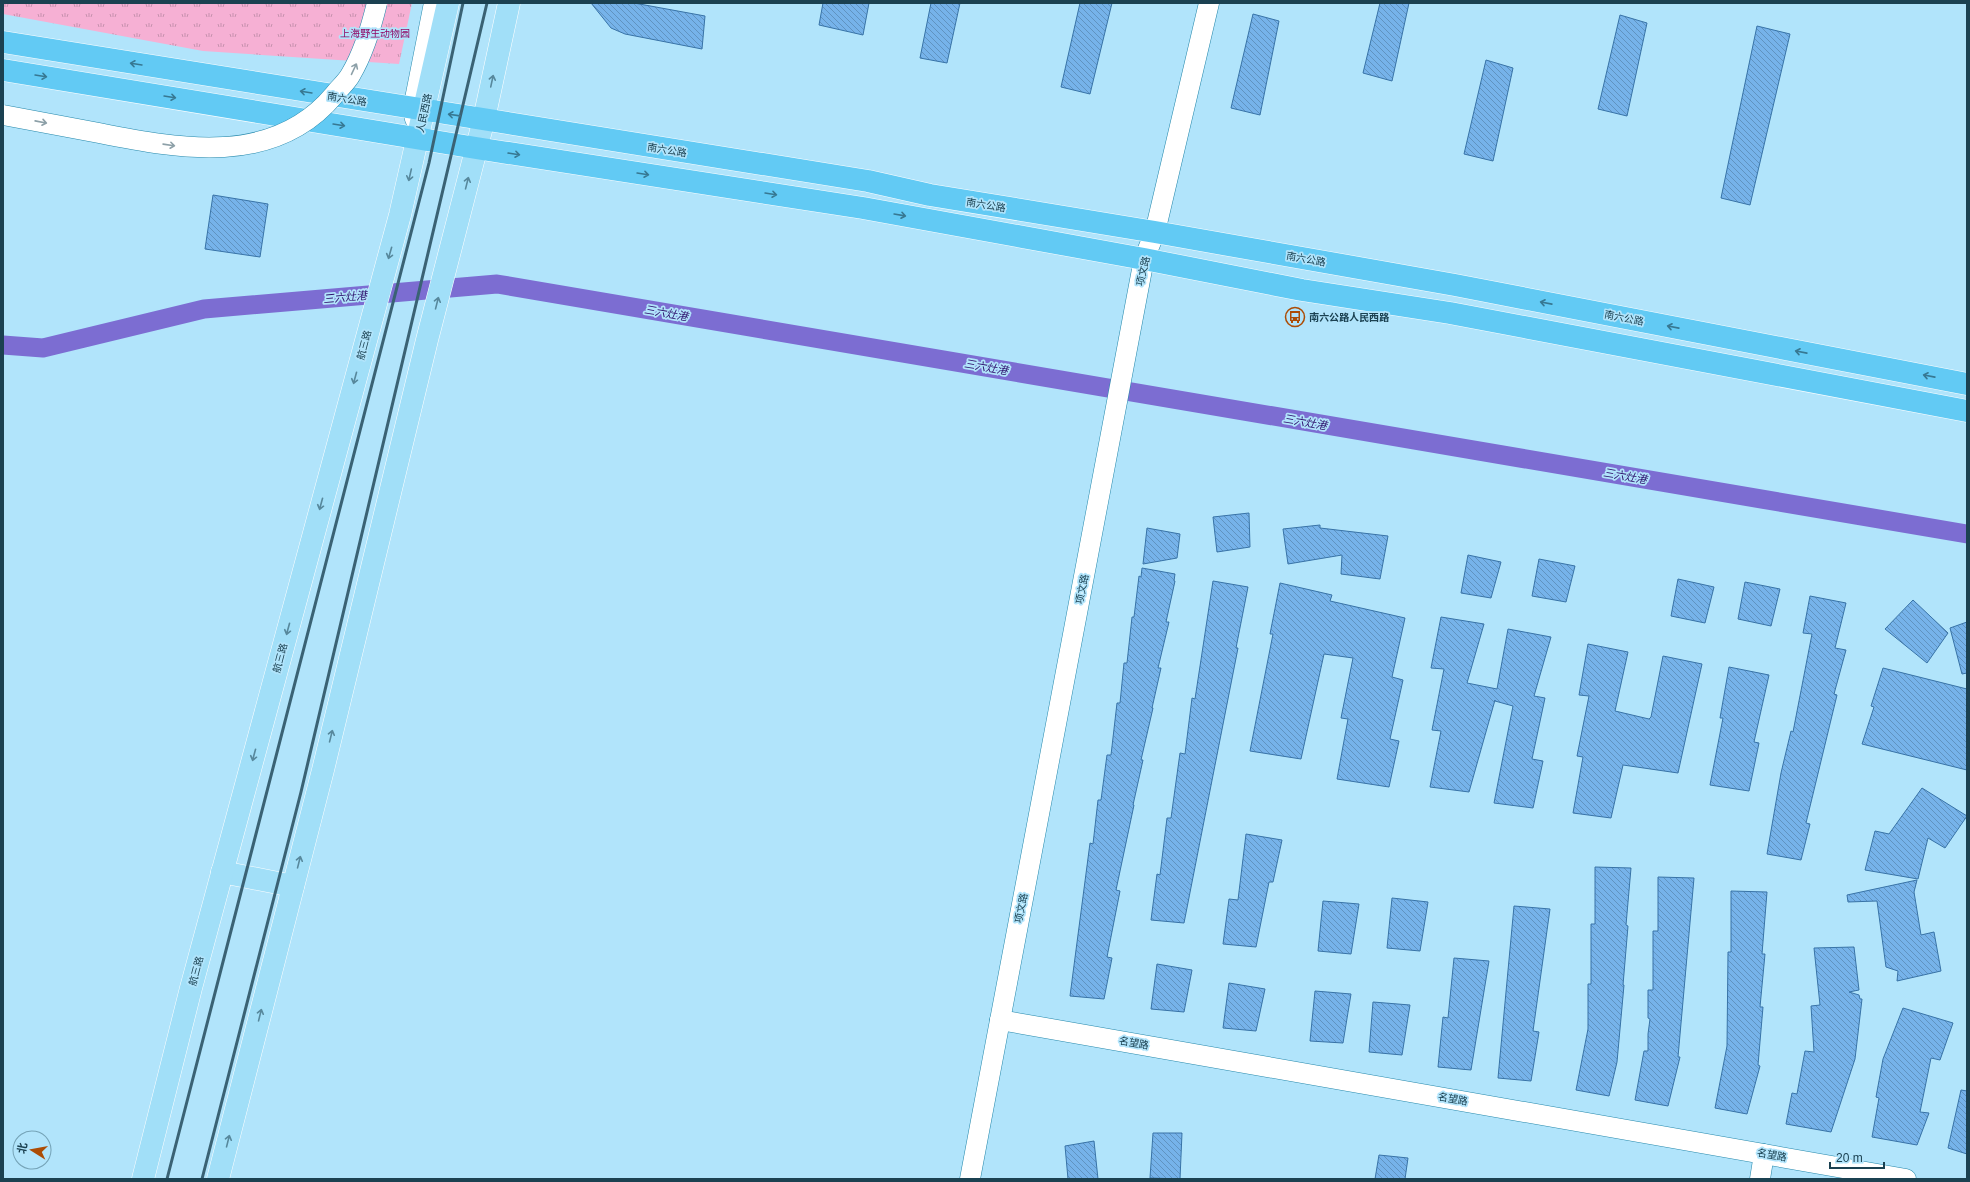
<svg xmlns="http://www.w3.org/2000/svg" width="1970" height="1182" font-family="Arial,'Noto Sans SC',sans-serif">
<defs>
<pattern id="park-tufts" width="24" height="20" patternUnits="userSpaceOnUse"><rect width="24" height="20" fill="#f6b0d4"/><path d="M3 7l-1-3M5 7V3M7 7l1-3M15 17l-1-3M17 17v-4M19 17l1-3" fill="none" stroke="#c691ae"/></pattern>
<pattern id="building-back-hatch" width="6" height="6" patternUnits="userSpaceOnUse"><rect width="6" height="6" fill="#76b3ea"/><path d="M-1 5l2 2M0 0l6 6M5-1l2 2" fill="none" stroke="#6093c0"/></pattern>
</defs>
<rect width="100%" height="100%" fill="#b1e4fb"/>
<!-- park -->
<polygon fill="url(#park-tufts)" points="3,3 412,3 399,64 203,51 3,14"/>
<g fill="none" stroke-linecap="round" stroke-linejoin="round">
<!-- canal -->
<polyline stroke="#7c6dd2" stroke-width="19" points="3,345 43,348 204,309 497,284 1967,534"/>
</g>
<!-- building -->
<g fill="url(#building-back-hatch)" stroke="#3873a7">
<polygon points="591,3 634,3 705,16 702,49 625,34 611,28"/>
<polygon points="823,3 869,3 863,35 819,25"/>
<polygon points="931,3 960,3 947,63 920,58"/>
<polygon points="1080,3 1112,3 1090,94 1061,87"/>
<polygon points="1380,3 1409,3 1392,81 1363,73"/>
<polygon points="1253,14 1279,21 1260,115 1231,108"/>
<polygon points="1620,15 1647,23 1627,116 1598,109"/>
<polygon points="1757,26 1790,34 1750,205 1721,198"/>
<polygon points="1486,60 1513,68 1493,161 1464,154"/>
<polygon points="213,195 268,204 260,257 205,249"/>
<polygon points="1249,513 1250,547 1217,552 1213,517"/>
<polygon points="1320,525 1320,528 1388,536 1380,579 1341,574 1342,555 1288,564 1283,529"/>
<polygon points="1147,528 1180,534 1177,558 1143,564"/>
<polygon points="1468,555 1501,562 1491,598 1461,593"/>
<polygon points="1539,559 1575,566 1566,602 1532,596"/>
<polygon points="1142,568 1175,574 1174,581 1175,581 1166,622 1169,622 1158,668 1161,668 1152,708 1153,708 1141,760 1143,760 1133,805 1134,805 1116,890 1120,891 1107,957 1112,958 1104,999 1070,996 1090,843 1093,844 1098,800 1101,800 1107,755 1111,755 1117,703 1120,703 1124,663 1127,663 1132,617 1134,617 1139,576 1141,577"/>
<polygon points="1678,579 1714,587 1705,623 1671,616"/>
<polygon points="1213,581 1248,587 1236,648 1238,648 1184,923 1151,920 1157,874 1160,875 1167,818 1171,818 1180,753 1185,754 1192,698 1195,699"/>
<polygon points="1745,582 1780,589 1771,626 1738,619"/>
<polygon points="1280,583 1332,595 1330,601 1405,618 1392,677 1403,680 1390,739 1399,741 1389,787 1337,779 1348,719 1341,718 1353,658 1324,654 1301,759 1250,751 1273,634 1270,634"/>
<polygon points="1810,596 1846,603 1835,648 1846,650 1834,694 1837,695 1806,823 1810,824 1801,860 1767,854 1781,773 1791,731 1793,732 1812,634 1803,633"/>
<polygon points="1913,600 1948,633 1927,663 1885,629"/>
<polygon points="1441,617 1484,624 1467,683 1497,689 1508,629 1551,637 1534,696 1545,698 1532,759 1543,761 1533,808 1494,803 1513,706 1495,701 1495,700 1469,792 1430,787 1441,731 1432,730 1444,669 1431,668"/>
<polygon points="1967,622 1967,673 1962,674 1950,628"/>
<polygon points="1588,644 1628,652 1615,711 1649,719 1651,717 1663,656 1702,664 1678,773 1623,765 1611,818 1573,813 1583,757 1577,756 1589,696 1579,695"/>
<polygon points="1729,667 1769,675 1754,742 1759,743 1749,791 1710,785 1723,718 1720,718"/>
<polygon points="1883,668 1967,689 1967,770 1862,744 1874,707 1871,706"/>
<polygon points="1922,788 1967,816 1945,848 1928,838 1918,879 1865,870 1875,831 1889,834"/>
<polygon points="1246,834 1282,840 1273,882 1269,882 1256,947 1223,944 1229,899 1238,900"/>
<polygon points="1595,867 1631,868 1626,925 1628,926 1623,985 1624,985 1617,1062 1609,1096 1576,1090 1588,1029 1588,984 1591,984 1591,924 1595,924"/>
<polygon points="1658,877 1694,878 1678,1057 1680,1057 1668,1106 1635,1100 1644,1051 1648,1051 1648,1034 1650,1019 1648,1018 1648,990 1653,990 1653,931 1658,931"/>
<polygon points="1917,880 1914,892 1921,935 1934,932 1941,971 1897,981 1898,971 1886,967 1877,901 1848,902 1847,895"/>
<polygon points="1731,891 1767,892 1762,954 1765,954 1760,1007 1763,1007 1758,1065 1760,1066 1747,1114 1715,1108 1727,1046 1728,952 1731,952"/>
<polygon points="1392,898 1428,902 1420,951 1387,948"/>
<polygon points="1323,901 1359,904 1351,954 1318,951"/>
<polygon points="1514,906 1550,909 1533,1031 1539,1032 1531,1081 1498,1078"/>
<polygon points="1854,947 1859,990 1849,992 1859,995 1860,999 1862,999 1855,1059 1831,1132 1786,1124 1792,1093 1797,1094 1805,1051 1814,1052 1811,1006 1820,1005 1814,948"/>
<polygon points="1454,958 1489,961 1471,1070 1438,1067 1443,1017 1448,1018"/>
<polygon points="1157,964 1192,970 1184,1012 1151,1009"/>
<polygon points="1229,983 1265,989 1256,1031 1223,1028"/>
<polygon points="1315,991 1351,994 1343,1043 1310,1041"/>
<polygon points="1373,1002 1410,1005 1402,1055 1369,1052"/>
<polygon points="1903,1008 1953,1023 1940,1060 1931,1058 1920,1112 1929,1113 1917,1145 1872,1137 1879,1098 1876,1097 1883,1059"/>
<polygon points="1961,1090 1967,1091 1967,1154 1948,1148"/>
<polygon points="1153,1133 1182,1133 1180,1179 1150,1178"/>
<polygon points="1094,1141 1098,1179 1068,1179 1065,1146"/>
<polygon points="1379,1155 1408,1158 1405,1179 1375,1179"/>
</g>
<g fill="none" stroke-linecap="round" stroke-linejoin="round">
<defs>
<g id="minor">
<polyline points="415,119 413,109 434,3"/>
<polyline points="1000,1020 1906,1179"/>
<polyline points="970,1179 1144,259 1155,232 1209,3"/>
<polyline points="1760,1179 1764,1154"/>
</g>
<g id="major">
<polyline points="222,872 293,886"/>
<polyline points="143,1179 191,988 400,215 448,3"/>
<polyline points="218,1179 323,770 427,340 484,119 509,3"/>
</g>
<g id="highway">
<polyline points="3,42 868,181 930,195 1155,232 1455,285 1967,384"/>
<polyline points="3,70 476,148 863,208 1144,259 1302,290 1450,313 1967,411"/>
</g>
</defs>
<!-- minor casing -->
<use href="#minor" stroke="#2588ab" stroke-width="21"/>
<!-- major casing -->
<use href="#major" stroke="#fff" stroke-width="23"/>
<!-- highway casing -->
<use href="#highway" stroke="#fff" stroke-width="23"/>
<!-- minor -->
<use href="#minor" stroke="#fff" stroke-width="20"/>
<!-- major -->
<use href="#major" stroke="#a1dff8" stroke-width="22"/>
<!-- highway -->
<use href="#highway" stroke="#62caf4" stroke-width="22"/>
<!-- rail -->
<g stroke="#3a6274" stroke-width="3">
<polyline points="167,1179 429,163 463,3"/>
<polyline points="202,1179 301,792 487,3"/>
</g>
<defs>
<path id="minor-bridge" d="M 3,115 C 35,121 67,127 99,133 C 179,149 274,167 334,95 C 339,88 347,82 351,74 C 364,52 371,28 377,3"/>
</defs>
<!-- minor-bridge casing -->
<use href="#minor-bridge" stroke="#2588ab" stroke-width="21" stroke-linecap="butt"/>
<!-- minor-bridge -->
<use href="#minor-bridge" stroke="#fff" stroke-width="20"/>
</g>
<!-- one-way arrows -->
<defs><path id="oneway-shaft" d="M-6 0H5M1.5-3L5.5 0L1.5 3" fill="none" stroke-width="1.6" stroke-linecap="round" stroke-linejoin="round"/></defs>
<g stroke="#377892">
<use href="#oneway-shaft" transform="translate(136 64) rotate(-171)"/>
<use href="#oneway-shaft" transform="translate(41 76) rotate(9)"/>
<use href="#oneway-shaft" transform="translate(306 92) rotate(-171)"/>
<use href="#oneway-shaft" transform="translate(170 97) rotate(9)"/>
<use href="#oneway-shaft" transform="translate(454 115) rotate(-172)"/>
<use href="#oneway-shaft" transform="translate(339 125) rotate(9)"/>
<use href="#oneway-shaft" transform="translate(514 154) rotate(9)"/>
<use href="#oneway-shaft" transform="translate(643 174) rotate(9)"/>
<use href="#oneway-shaft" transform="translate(771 194) rotate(9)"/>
<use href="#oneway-shaft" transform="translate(900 215) rotate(10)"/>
<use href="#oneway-shaft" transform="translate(1546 303) rotate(-169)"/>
<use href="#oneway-shaft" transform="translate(1673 327) rotate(-169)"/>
<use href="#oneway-shaft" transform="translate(1801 352) rotate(-169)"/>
<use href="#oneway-shaft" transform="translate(1929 376) rotate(-169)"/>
</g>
<g stroke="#8da0a8">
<use href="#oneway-shaft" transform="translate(354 69) rotate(-65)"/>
<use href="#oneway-shaft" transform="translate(41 122) rotate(11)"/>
<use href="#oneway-shaft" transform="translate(169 145) rotate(8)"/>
</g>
<g stroke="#57889c">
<use href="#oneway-shaft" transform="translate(492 81) rotate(-78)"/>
<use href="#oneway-shaft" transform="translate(410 175) rotate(103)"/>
<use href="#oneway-shaft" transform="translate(467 183) rotate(-76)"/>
<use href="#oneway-shaft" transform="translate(390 253) rotate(106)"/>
<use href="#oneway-shaft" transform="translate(437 303) rotate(-76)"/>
<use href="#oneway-shaft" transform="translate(355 378) rotate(105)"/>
<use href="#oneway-shaft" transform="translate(321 504) rotate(105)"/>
<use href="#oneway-shaft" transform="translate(288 629) rotate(105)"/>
<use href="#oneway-shaft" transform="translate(331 736) rotate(-76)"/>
<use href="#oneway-shaft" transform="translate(254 755) rotate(105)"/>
<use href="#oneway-shaft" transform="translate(299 862) rotate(-76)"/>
<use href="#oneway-shaft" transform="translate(260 1015) rotate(-76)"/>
<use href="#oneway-shaft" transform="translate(228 1141) rotate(-76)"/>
</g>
<!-- icons -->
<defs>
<symbol id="bus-ring" viewBox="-11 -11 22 22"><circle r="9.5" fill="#b1e4fb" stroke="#ac4c05" stroke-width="1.5"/><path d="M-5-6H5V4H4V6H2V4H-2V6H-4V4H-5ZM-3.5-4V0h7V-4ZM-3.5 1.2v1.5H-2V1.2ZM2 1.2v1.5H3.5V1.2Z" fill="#ac4c05"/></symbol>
</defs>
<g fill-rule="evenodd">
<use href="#bus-ring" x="1284" y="306" width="22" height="22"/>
</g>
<g text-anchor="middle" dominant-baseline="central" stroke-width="3.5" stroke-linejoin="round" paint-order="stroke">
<!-- park labels -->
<g font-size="10" fill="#910764" stroke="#b1e4fb">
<text x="375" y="33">上海野生动物园</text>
</g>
<!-- street labels -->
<g font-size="10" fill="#1b4151" stroke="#b1e4fb">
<text transform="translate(347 99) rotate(9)">南六公路</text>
<text transform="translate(424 113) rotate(-78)">人民西路</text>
<text transform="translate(667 150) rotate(9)">南六公路</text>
<text transform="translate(986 205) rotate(9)">南六公路</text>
<text transform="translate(1306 259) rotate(10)">南六公路</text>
<text transform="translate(1143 271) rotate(-77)">项文路</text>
<text transform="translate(1624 318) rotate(11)">南六公路</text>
<text transform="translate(364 345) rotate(-75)">航三路</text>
<text transform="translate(1082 589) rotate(-79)">项文路</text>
<text transform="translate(280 658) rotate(-75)">航三路</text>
<text transform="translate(1021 908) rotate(-79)">项文路</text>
<text transform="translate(196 971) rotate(-75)">航三路</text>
<text transform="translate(1134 1043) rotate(10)">名望路</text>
<text transform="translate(1453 1099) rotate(10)">名望路</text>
<text transform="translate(1772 1155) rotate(10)">名望路</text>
</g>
<!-- poi labels -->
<g font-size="10" font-weight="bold" fill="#1b4151" stroke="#b1e4fb" text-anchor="start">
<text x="1309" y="317">南六公路人民西路</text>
</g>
<!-- water labels -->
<g font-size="11" font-style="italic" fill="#2b0c6a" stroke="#b1e4fb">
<text transform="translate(345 297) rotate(-5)">三六灶港</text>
<text transform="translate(666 313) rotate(10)">三六灶港</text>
<text transform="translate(986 367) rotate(10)">三六灶港</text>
<text transform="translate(1305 422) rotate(10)">三六灶港</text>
<text transform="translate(1625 476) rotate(10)">三六灶港</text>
</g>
</g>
<!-- border -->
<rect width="1970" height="1182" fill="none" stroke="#1b4151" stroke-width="8"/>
<!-- north arrow -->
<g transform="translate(32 1150) rotate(281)"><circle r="19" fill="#b1e4fb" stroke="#75a3b7"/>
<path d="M0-3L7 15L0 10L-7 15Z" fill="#ac4c05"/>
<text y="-6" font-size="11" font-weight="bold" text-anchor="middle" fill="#1b4151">北</text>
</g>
<!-- scale -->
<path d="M1830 1162v6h54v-6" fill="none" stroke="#1b4151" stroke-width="2"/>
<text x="1836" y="1162" font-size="12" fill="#1b4151" stroke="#b1e4fb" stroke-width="3" paint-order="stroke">20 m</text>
</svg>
